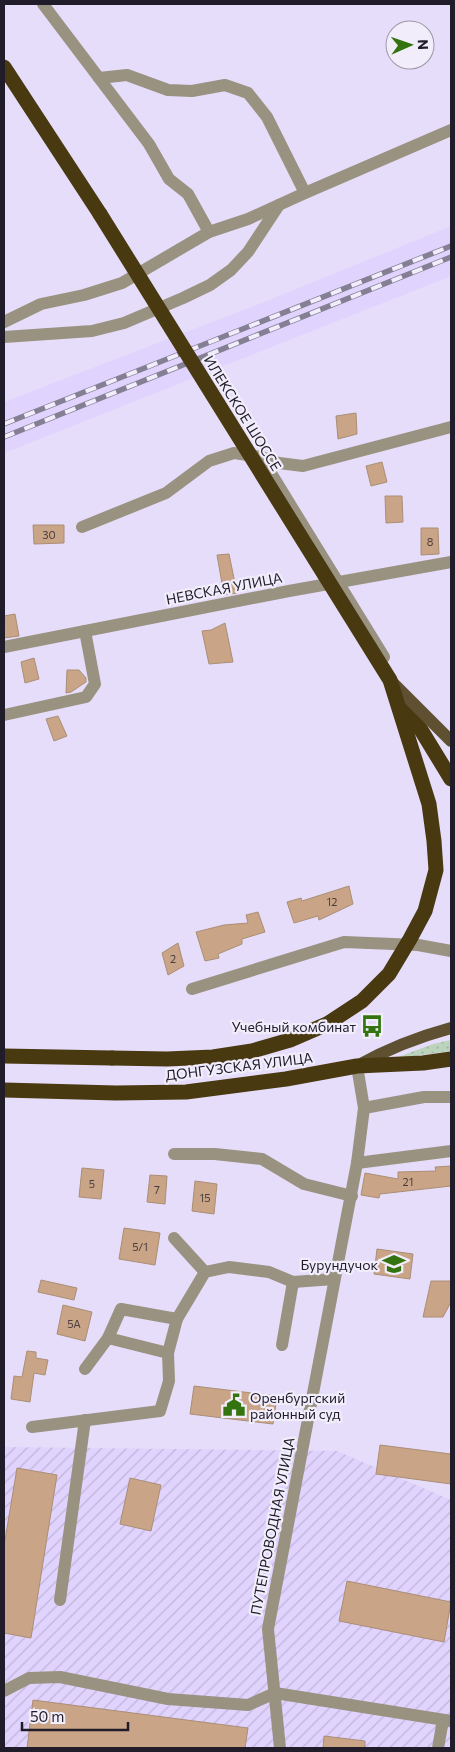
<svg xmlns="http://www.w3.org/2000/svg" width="455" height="1752" font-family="Commissioner,sans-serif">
<defs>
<pattern id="industrial-furrows" width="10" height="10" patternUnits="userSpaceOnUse" patternTransform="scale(1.25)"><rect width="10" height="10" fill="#e0d3fe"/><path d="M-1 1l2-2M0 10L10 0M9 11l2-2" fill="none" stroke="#c0b5da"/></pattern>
<pattern id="grass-dots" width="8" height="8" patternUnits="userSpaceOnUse" patternTransform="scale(1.25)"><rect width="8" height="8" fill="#bcd4bb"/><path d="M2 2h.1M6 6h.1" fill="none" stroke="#a1b5a1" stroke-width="1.8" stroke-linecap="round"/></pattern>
</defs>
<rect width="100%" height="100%" fill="#e5ddfa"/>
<!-- built -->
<polygon fill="#e0d3fe" points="451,226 451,276 4,453 4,402 267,301"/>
<!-- industrial -->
<polygon fill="url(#industrial-furrows)" points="4,1447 337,1451 451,1500 451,1748 4,1748"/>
<!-- grass -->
<polygon fill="url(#grass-dots)" points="451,1040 451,1051 393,1059 433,1044"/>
<!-- building -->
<g fill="#c9a486" stroke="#ab8e76">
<polygon points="356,413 357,434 338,439 336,416"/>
<polygon points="382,462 387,482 371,486 366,466"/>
<polygon points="385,496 402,496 403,522 386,523"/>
<polygon points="33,525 64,525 64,543 34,544"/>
<polygon points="421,528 438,528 439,554 421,555"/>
<polygon points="229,554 237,593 224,595 217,555"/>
<polygon points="15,614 19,636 4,638 4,616"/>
<polygon points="225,623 233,662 209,664 202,631 211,630"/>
<polygon points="34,658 39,679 25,683 21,662"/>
<polygon points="67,670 79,670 86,678 86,682 71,692 66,693"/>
<polygon points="58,716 67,736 54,741 46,719"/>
<polygon points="349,886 353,904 319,920 318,916 294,923 287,902 301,898 302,901"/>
<polygon points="258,912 265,932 242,939 242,944 218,954 219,958 205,961 196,932 224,925 248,923 246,915"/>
<polygon points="178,943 184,966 168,975 162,953"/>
<polygon points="451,1166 451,1186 380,1194 379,1198 361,1195 365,1173 398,1179 398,1172 436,1171 435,1167"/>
<polygon points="82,1168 104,1170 101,1199 79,1197"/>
<polygon points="150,1175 167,1176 165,1204 147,1202"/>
<polygon points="195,1181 217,1184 214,1214 192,1211"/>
<polygon points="124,1228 160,1233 155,1265 119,1259"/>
<polygon points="377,1249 413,1254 410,1279 374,1274"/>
<polygon points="41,1280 77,1288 74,1300 38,1292"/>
<polygon points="431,1281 451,1281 451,1302 443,1317 423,1317"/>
<polygon points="63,1305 92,1312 85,1341 57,1334"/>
<polygon points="27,1351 36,1352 36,1358 48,1360 45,1375 34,1373 30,1402 11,1399 14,1376 22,1377"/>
<polygon points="194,1386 277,1396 273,1424 190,1414"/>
<polygon points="380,1445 451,1454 451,1484 376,1474"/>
<polygon points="17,1468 57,1475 31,1638 4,1633 4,1546"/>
<polygon points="130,1478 161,1485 151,1531 120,1524"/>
<polygon points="347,1581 451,1602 444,1642 339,1621"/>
<polygon points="33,1700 248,1728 245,1748 27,1748"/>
<polygon points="324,1736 365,1741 365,1748 323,1748"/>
</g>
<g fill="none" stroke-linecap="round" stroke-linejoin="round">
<!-- minor -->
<g stroke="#999280" stroke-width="12">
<polyline points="43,4 99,78 127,75 168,90 192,91 225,85 248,93 267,117 305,193"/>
<polyline points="99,78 149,144 169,179 188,194 209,232"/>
<polyline points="4,322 41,304 84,295 122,283 209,232 248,219 305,193 451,130"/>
<polyline points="4,337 92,331 124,323 183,298 210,285 231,270 248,252 279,205"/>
<polyline points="261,457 384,657"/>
<polyline points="82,527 166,493 209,461 234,453 261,457 279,463 303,466 451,427"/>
<polyline points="4,647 289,591 451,562"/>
<polyline points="4,715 86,697 95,684 85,631"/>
<polyline points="192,989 344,942 418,945 451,951"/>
<polyline points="364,1108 424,1097 451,1097"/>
<polyline points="174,1154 215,1154 262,1159 304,1184 352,1196"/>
<polyline points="357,1163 451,1151"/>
<polyline points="174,1238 205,1272"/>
<polyline points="108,1338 168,1353"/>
<polyline points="282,1345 293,1282"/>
<polyline points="85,1369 108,1338 121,1309 177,1319"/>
<polyline points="32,1427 160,1411 169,1381 168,1353 177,1319 205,1272 229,1267 269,1272 293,1282 334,1279"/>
<polyline points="60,1600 85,1420"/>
<polyline points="4,1691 29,1678 60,1677 168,1699 248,1705 275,1693 451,1721"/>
<polyline points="280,1748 268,1629 357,1163 364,1108 357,1066"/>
<polyline points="438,1748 443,1720"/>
</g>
<!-- major -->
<path stroke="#5e5030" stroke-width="12" d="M 357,1066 C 387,1049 418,1037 451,1028"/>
<!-- highway -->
<g stroke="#493911" stroke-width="15">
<polyline points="4,67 100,214"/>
<polyline points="396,689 451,779"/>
<polyline points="4,1056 112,1058"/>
<polyline points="4,1090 116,1093 186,1092 286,1079 357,1066 423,1063 451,1059"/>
</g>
<defs>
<g id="rail">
<polyline points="4,424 451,246"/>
<polyline points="4,437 451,257"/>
</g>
</defs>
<!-- rail casing -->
<use href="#rail" stroke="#857f94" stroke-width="5.5"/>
<!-- rail -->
<use href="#rail" stroke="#f1edfb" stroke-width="4" stroke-dasharray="11" stroke-linecap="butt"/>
<!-- major-bridge -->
<polyline stroke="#5e5030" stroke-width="12" points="390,680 451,741"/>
<!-- highway-bridge -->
<polyline stroke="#493911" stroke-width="15" points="100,214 390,680 429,804 434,841 436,870 425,911 410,939 389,974 362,1001 327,1024 290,1040 252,1051 213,1057 167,1059 112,1058"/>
</g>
<!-- icons -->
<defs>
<symbol id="bus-bare" viewBox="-9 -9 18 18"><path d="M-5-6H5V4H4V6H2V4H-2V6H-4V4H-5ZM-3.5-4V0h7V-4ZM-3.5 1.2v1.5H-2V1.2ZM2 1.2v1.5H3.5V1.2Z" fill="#34740e" stroke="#f1edfb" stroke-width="2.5" paint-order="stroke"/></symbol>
<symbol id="school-bare" viewBox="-9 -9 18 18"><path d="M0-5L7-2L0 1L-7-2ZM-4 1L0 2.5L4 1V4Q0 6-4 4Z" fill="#34740e" stroke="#f1edfb" stroke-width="2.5" paint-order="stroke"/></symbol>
<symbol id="civic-bare" viewBox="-9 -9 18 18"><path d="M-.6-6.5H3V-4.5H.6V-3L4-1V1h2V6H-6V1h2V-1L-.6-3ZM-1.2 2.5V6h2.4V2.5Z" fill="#34740e" stroke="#f1edfb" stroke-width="2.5" paint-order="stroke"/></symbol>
</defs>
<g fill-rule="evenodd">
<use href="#bus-bare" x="356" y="1010" width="32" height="32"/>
<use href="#school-bare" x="378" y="1248" width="32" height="32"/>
<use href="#civic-bare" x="218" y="1389" width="32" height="32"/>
</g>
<g text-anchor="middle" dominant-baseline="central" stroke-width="4.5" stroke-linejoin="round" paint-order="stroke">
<!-- number labels -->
<g font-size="11" fill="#4a3e40">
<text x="49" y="534">30</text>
<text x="430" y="541">8</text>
<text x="332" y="901">12</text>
<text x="173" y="958">2</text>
<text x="408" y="1181">21</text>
<text x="92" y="1183">5</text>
<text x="157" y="1189">7</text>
<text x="205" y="1197">15</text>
<text x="140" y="1246">5/1</text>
<text x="74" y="1323">5А</text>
</g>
<!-- street labels -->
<g font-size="14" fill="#201c29" stroke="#f1edfb">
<text transform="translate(243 413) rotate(58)">ИЛЕКСКОЕ ШОССЕ</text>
<text transform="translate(224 588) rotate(-11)">НЕВСКАЯ УЛИЦА</text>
<text transform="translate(239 1066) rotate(-7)">ДОНГУЗСКАЯ УЛИЦА</text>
<text transform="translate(272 1526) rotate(-79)">ПУТЕПРОВОДНАЯ УЛИЦА</text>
</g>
<!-- poi labels -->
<g font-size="14" fill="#201c29" stroke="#f1edfb" text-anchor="end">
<text x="356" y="1026">Учебный комбинат</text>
<text x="378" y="1264">Бурундучок</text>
<text x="250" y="1397" text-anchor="start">Оренбургский<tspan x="250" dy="16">районный суд</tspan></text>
</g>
</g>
<!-- border -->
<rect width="455" height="1752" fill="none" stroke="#201c29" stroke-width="10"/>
<!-- north arrow -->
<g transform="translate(410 45) rotate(88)"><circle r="24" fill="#f1edfb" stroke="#9d99a7"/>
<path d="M0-4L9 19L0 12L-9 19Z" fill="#34740e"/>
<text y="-8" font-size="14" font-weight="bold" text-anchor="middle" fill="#201c29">N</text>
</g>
<!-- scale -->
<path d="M22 1722v8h106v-8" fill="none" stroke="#201c29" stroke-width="2.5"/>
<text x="30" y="1722" font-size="15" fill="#201c29" stroke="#f1edfb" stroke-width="4" paint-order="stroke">50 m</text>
</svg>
